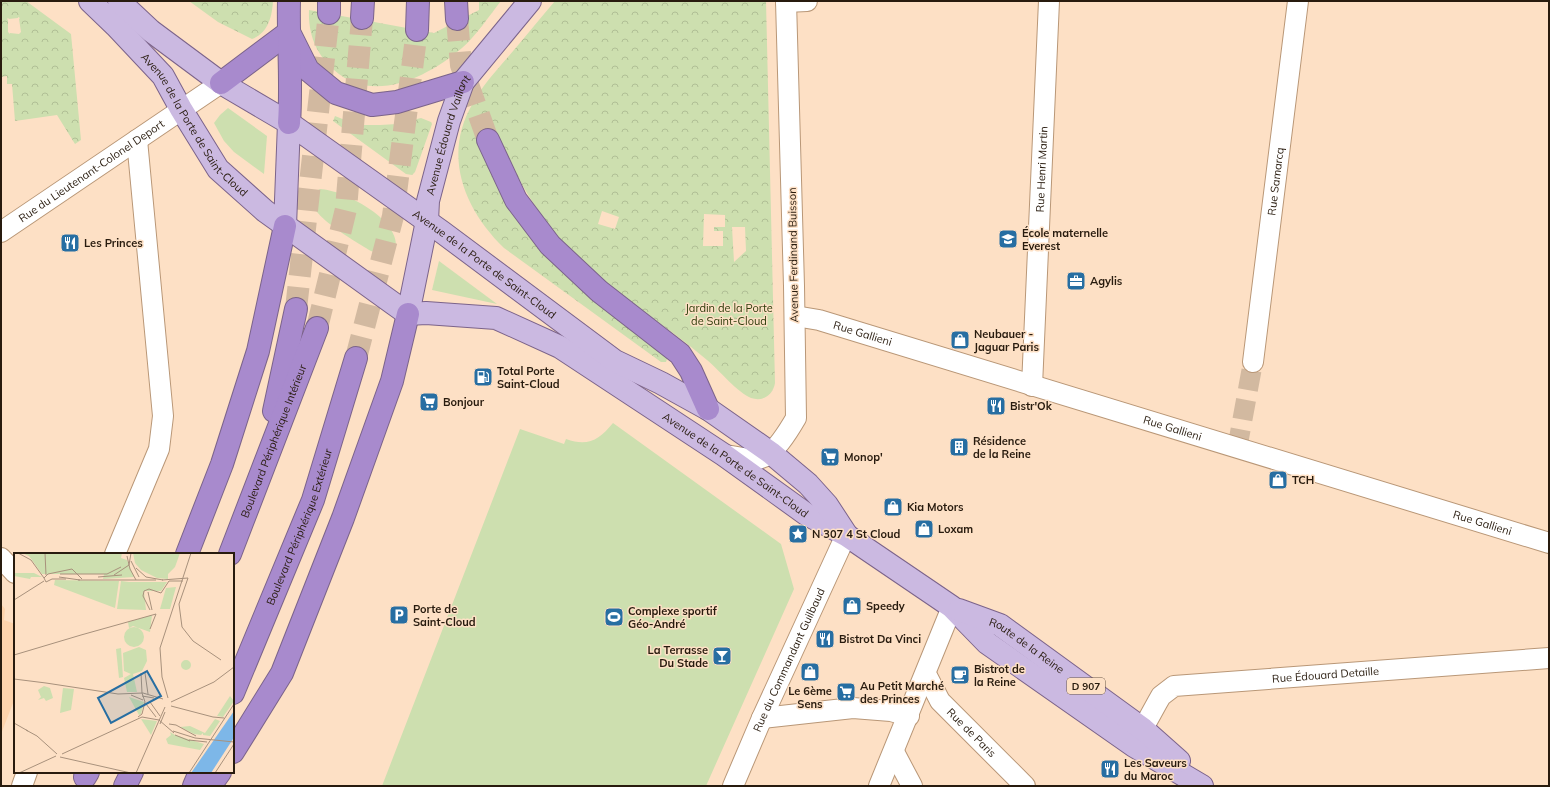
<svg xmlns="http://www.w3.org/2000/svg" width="1550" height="787" font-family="Mulish,sans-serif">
<defs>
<pattern id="park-crowns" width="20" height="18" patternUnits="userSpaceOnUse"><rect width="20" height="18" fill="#cddfaf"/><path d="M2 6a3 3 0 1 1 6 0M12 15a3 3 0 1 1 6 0" fill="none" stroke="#b0bf95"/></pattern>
</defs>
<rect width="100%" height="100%" fill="#fde0c5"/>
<!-- built -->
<polygon fill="#fdd3ac" points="1,604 5,609 4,620 15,624 15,698 1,734"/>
<!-- grass -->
<g fill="#cddfaf">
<polygon points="228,108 267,136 264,174 234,152 224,141 214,123 220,115"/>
<path d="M 320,189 C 344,190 399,219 396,247 C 388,255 381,255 371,251 C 359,243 287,205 320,189 Z"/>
<polygon points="439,261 497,304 432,290"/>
<path d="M 613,423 L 781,544 L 794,589 L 706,786 L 382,786 L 520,429 L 564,444 L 566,439 C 588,447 599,440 613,423 Z"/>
</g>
<!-- park -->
<g fill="url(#park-crowns)" fill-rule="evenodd">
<path d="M 26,1 L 71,34 L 81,140 L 75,144 L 57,115 L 15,121 L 12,84 L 7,84 L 7,76 L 1,77 L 1,2 ZM 18,17 L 20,18 L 19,19 L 21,32 L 19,34 L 10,33 L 10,34 L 8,32 L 8,20 L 7,19 L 8,18 L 9,19 L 18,18 Z"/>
<path d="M 189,1 L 273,1 C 272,17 268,33 252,39 L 218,22 Z"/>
<path d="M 479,1 L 501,1 C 490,15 475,37 462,48 C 428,77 373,105 334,70 C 316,54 308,34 309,10 L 434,33 L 479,10 Z"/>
<path d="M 555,1 L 766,1 L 775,383 C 773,395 763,402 751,398 C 738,393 719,370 707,360 C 661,321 608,290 566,246 C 542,220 524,189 507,158 L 498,186 L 666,354 L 667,359 L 666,362 L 661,362 L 504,248 C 464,209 442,155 473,103 C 482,86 495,72 508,57 C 524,38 539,20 555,1 ZM 602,211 L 619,217 L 615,229 L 598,224 ZM 704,214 L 725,215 L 725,227 L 714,227 L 714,231 L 723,231 L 723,246 L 703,246 ZM 732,227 L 745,227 L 746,251 L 734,262 Z"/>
<polygon points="335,116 350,122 364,125 380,125 397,124 421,118 431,122 432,124 415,172 412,175 406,174 333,121"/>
</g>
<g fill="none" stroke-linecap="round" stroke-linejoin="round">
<!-- minor-tunnel -->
<polyline stroke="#d2b9a0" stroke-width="20" stroke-dasharray="20 10" stroke-linecap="butt" points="1237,449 1253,362"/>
<!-- highway-tunnel -->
<g stroke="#d2b9a0" stroke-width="22" stroke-dasharray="22 11" stroke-linecap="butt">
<polyline points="457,19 461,65 488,140"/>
<polyline points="296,309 329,13"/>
<polyline points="317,328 346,209 362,18"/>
<polyline points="356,358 393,216 417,30"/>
</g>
<defs>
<g id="minor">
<polyline points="786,2 807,1"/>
<path id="s1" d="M 1,232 L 221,83"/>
<path id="s2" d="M 795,316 L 819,320 L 1549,543"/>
<path id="s3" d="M 1253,362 L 1298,1"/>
<path id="s4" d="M 1032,386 L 1049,1"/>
<path d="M 724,455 C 734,456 749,460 758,459 C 773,457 789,430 796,418 L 794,286 L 786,1"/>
<polyline points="115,554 159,449 163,416 137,140"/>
<polyline points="1,558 15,573"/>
<path id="s5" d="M 926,674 L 940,701 L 1025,786"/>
<polyline points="762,718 853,708 891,711 909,716"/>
<path id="s6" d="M 1135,743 L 1157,703 L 1161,696 L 1174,686 L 1549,658"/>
<polyline points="894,752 912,786"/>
<polyline points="22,786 27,772"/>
<path id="s7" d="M 733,786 L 762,718 L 846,535"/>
<polyline points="879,786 952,607"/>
</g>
<g id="major">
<path id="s8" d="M 90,1 L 116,26 L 163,76 L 181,109 L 218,169 L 265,211 L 394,304 L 408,314 L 426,313 L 496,318 L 560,347 L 724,455 L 806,514 L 846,535 L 927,590 L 952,607 L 987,643 L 1134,746 L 1202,786"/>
<path id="s9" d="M 119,1 L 151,31 L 221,83 L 289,123 L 442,232 L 615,361 L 661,383 L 708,409 L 771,453 L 808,484 L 827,505 L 846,534"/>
<polyline points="285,226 289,123"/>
<path id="s10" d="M 408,314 L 427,221 L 428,201 L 449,121 L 463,82 L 530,1"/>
<path id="s11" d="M 959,610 L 1000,625 L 1143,729 L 1179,761"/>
</g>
<g id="highway">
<polyline points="329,1 329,13"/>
<polyline points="456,1 457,19"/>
<polyline points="362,18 363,1"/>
<polyline points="417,30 418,1"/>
<polyline points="289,32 308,70 336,93 372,105 397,102 463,82"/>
<polyline points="221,83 289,32"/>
<path d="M 289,123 C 292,83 288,42 289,1"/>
<polyline points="488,140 516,200 550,245 599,291 680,354 691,371 708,409"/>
<polyline points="274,411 296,309"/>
<polyline points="187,554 222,464 258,351 285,226"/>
<path id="s12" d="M 230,554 L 317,328"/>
<path id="s13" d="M 233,693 L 313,500 L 356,358"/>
<polyline points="233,752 282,673 343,518 392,381 408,314"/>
<polyline points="85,777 88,772"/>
<polyline points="125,786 132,772"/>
<polyline points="194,786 200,772"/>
<polyline points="210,786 220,772"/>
</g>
</defs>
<!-- minor casing -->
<use href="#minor" stroke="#b99777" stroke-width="22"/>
<!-- major casing -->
<use href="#major" stroke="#7b638a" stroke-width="24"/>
<!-- highway casing -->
<use href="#highway" stroke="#7b638a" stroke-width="24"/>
<!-- minor -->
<use href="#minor" stroke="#fff" stroke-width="20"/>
<!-- major -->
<use href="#major" stroke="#cbb9e1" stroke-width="22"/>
<!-- highway -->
<use href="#highway" stroke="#a88acd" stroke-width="22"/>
</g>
<!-- icons -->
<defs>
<symbol id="school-square" viewBox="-11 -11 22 22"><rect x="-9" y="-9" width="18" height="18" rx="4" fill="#276ea2" stroke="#fde0c5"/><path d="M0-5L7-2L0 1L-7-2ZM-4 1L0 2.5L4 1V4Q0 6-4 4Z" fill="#fff"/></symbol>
<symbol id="restaurant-square" viewBox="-11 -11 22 22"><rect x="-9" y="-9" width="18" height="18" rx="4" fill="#276ea2" stroke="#fde0c5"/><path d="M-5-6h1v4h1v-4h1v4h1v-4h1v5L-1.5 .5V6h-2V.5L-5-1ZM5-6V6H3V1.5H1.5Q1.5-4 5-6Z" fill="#fff"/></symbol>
<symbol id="office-square" viewBox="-11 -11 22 22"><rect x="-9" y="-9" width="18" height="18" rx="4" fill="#276ea2" stroke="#fde0c5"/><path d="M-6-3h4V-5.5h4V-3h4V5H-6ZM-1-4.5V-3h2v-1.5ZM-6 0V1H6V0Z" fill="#fff"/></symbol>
<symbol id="shop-square" viewBox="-11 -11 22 22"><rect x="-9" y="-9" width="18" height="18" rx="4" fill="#276ea2" stroke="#fde0c5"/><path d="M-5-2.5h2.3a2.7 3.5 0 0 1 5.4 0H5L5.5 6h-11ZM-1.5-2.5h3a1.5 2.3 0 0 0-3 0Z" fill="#fff"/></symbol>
<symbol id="fuel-square" viewBox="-11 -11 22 22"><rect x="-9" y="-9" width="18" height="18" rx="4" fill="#276ea2" stroke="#fde0c5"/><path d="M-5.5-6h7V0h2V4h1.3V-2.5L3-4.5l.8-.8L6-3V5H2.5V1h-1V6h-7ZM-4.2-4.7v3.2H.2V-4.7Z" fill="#fff"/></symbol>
<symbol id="supermarket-square" viewBox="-11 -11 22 22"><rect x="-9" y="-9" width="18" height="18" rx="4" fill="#276ea2" stroke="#fde0c5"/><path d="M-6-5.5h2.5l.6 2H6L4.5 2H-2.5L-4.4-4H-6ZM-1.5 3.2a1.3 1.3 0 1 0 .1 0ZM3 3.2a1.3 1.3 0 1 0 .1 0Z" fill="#fff"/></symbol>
<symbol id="building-square" viewBox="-11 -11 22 22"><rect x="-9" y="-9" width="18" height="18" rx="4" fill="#276ea2" stroke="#fde0c5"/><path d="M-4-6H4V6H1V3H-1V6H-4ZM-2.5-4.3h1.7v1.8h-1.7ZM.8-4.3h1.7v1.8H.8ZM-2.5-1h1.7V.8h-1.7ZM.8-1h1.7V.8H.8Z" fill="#fff"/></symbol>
<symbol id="sight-square" viewBox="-11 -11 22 22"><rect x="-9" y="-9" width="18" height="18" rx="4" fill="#276ea2" stroke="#fde0c5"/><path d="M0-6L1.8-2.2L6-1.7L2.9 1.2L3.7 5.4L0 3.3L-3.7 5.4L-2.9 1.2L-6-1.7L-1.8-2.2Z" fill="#fff"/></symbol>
<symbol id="parking-square" viewBox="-11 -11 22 22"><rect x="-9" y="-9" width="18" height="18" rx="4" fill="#276ea2" stroke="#fde0c5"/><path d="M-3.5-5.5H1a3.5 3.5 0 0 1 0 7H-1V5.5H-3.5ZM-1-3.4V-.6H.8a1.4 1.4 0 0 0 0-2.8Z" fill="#fff"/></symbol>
<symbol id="stadium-square" viewBox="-11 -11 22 22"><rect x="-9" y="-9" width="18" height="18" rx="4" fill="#276ea2" stroke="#fde0c5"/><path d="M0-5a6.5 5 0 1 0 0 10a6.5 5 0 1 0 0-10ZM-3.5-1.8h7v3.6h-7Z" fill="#fff"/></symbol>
<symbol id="bar-square" viewBox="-11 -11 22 22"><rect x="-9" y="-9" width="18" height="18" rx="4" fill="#276ea2" stroke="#fde0c5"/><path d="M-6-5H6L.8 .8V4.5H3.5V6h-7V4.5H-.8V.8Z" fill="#fff"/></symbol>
<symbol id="cafe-square" viewBox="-11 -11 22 22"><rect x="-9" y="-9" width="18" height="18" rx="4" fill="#276ea2" stroke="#fde0c5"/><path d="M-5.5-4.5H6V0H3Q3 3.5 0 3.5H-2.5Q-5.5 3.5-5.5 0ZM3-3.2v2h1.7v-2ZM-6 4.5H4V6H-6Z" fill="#fff"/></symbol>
</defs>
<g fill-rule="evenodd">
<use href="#school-square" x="997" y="228" width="22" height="22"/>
<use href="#restaurant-square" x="59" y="232" width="22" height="22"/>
<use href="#office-square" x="1065" y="270" width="22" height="22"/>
<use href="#shop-square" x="949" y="329" width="22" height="22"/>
<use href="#fuel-square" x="472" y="366" width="22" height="22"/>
<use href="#supermarket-square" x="418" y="391" width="22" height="22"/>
<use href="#restaurant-square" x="985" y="395" width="22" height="22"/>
<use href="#building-square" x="948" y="436" width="22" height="22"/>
<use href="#supermarket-square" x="819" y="446" width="22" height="22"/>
<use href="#shop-square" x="1267" y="469" width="22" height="22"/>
<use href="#shop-square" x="882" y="496" width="22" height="22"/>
<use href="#shop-square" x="913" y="518" width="22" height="22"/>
<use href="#sight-square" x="787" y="523" width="22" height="22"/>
<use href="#shop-square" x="841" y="595" width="22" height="22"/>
<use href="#parking-square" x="388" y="604" width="22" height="22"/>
<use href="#stadium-square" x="603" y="606" width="22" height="22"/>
<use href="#restaurant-square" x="814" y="628" width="22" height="22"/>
<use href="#bar-square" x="711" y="645" width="22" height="22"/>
<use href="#shop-square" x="799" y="661" width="22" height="22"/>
<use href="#cafe-square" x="949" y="664" width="22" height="22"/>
<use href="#supermarket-square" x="835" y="681" width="22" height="22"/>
<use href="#restaurant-square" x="1099" y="758" width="22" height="22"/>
</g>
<g text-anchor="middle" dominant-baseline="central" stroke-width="3" stroke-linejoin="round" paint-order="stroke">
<!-- shield labels -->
<rect fill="#fde0c5" stroke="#685645" stroke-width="1" x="1067" y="678" width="38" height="16" rx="3"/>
<g font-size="10" font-weight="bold" fill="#281b0e">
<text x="1086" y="686">D 907</text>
</g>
<!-- street labels -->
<g font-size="11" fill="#281b0e" stroke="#fde0c5">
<text stroke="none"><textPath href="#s8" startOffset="163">Avenue de la Porte de Saint-Cloud</textPath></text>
<text stroke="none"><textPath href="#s10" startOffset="184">Avenue Édouard Vaillant</textPath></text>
<text stroke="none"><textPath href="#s4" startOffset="217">Rue Henri Martin</textPath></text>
<text stroke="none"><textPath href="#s1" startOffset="109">Rue du Lieutenant-Colonel Deport</textPath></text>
<text stroke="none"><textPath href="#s3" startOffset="182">Rue Samarcq</textPath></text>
<text transform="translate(793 255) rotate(-91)">Avenue Ferdinand Buisson</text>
<text stroke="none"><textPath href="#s9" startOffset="451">Avenue de la Porte de Saint-Cloud</textPath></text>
<text stroke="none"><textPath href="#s2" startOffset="70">Rue Gallieni</textPath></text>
<text stroke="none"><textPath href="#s2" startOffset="394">Rue Gallieni</textPath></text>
<text stroke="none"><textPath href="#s12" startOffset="121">Boulevard Périphérique Intérieur</textPath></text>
<text stroke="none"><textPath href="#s8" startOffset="822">Avenue de la Porte de Saint-Cloud</textPath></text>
<text stroke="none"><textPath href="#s2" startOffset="718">Rue Gallieni</textPath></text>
<text stroke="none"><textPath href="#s13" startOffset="179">Boulevard Périphérique Extérieur</textPath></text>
<text stroke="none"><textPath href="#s11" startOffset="77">Route de la Reine</textPath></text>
<text stroke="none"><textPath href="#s7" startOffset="138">Rue du Commandant Guilbaud</textPath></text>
<text stroke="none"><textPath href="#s6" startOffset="222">Rue Édouard Detaille</textPath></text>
<text stroke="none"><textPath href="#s5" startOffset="75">Rue de Paris</textPath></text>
</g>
<!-- poi labels -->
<g font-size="11" font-weight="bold" fill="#281b0e" stroke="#fde0c5" text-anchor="start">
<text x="1022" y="233">École maternelle<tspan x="1022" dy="13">Everest</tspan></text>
<text x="84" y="243">Les Princes</text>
<text x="1090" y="281">Agylis</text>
<text x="974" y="334">Neubauer -<tspan x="974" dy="13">Jaguar Paris</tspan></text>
<text x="497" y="371">Total Porte<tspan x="497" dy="13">Saint-Cloud</tspan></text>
<text x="443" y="402">Bonjour</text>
<text x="1010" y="406">Bistr'Ok</text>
<text x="973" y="441">Résidence<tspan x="973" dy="13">de la Reine</tspan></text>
<text x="844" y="457">Monop'</text>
<text x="1292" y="480">TCH</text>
<text x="907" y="507">Kia Motors</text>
<text x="938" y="529">Loxam</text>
<text x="812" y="534">N 307 4 St Cloud</text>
<text x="866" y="606">Speedy</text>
<text x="413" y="609">Porte de<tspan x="413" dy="13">Saint-Cloud</tspan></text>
<text x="628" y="611">Complexe sportif<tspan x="628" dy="13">Géo-André</tspan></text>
<text x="839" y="639">Bistrot Da Vinci</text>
<text x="708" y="650" text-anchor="end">La Terrasse<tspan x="708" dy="13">Du Stade</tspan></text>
<text x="974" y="669">Bistrot de<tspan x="974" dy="13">la Reine</tspan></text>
<text x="860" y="686">Au Petit Marché<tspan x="860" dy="13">des Princes</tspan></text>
<text x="810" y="691" text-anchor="middle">Le 6ème<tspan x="810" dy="13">Sens</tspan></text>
<text x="1124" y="763">Les Saveurs<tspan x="1124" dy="13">du Maroc</tspan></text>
</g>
<!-- park labels -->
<g font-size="11" fill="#2d3c0a" stroke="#fde0c5">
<text x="729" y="308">Jardin de la Porte<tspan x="729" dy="13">de Saint-Cloud</tspan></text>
</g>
</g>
<!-- overview -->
<g transform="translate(14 553)">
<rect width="220" height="220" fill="#fde0c5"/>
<path d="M 0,20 L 20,20 L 28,24 L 17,24 L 16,26 L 0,23 ZM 41,27 L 105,28 L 101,55 L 40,32 ZM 162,34 L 156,56 L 146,56 L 152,35 ZM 138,62 L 136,79 L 119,73 L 115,75 L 114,69 ZM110 84a10 10 0 1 1 20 0a10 10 0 1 1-20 0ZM 125,94 L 132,97 L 133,108 L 128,118 L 119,121 L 123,139 L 113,139 L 110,125 L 117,121 L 110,118 L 109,100 ZM 216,143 L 220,148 L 209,164 L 203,163 ZM 201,166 L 206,168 L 196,183 L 189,182 L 189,180 L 187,182 L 180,181 L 166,174 L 176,173 L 191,180 ZM 156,179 L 161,182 L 190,191 L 186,197 L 154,191 L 152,186 L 157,182 Z" fill="#cddfaf"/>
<path d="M167 112a5 5 0 1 1 10 0a5 5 0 1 1-10 0ZM 49,135 L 60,136 L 57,157 L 46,160 Z" fill="#cddfaf"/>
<path d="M 8,0 L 108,0 L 107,5 L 113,7 L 120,24 L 89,26 L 90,21 L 28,21 L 15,3 ZM 119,0 L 166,0 L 161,14 L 154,21 L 154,26 L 143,25 L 127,17 L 121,10 ZM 107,28 L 115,29 L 153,29 L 147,38 L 130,38 L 132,57 L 103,56 ZM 107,95 L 109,124 L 105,125 L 102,96 ZM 30,133 L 36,135 L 39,145 L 32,148 L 30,145 L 24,147 L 27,144 L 24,137 ZM 115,144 L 130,149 L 127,161 L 125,162 ZM 127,166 L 143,168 L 137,182 Z" fill="#cddfaf"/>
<path d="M 220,158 L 219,186 L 197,220 L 177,220 Z" fill="#7db7e8"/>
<path fill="none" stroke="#a8917c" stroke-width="1" d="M 4,0 L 17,7 L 30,25M 31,0 L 32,22M 113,3 L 116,16 L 122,27M 117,8 L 125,24M 122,15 L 132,24 L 149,27M 46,21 L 93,21 L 107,14M 100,22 L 115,12 L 117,0M 45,24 L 66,27M 84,24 L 108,22M 174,25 L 165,51 L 168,74 L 179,88 L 207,107M 38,26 L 52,26M 38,26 L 32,29 L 30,25 L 34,21 L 58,16 L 68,26M 64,27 L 142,27M 148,27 L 174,25M 155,28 L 169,28M 134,39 L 138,57M 0,47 L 30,28M 136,57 L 129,43 L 130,38 L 135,36 L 147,40 L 155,28M 136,76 L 142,61M 67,82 L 142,61M 0,102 L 67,82M 127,120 L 128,140M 131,120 L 134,141M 0,126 L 32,130M 32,130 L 104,141 L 129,140 L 149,146M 117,142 L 129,147M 128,143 L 140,145M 154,145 L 148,124 L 146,95 L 177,0M 136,149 L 146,163M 157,149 L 200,129 L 220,114M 132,151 L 142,164M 157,153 L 199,164 L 210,165M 124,164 L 128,161 L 131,149 L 128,140M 0,170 L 14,178M 146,171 L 151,159M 155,171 L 162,172 L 182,183M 12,177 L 23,183 L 43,201M 159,178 L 181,185 L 220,189M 161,182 L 176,188M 175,187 L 193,189M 48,201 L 128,164 L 145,167 L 160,180M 46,204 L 117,220M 5,220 L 42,203M 122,220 L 151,154M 175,220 L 220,151M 201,220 L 220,191"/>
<path fill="#276ea2" fill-opacity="0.15" stroke="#276ea2" stroke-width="2" d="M 133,118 L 147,143 L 97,170 L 84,145 Z"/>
<rect width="220" height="220" fill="none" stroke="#281b0e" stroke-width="2"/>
</g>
<!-- border -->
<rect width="1550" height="787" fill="none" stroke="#281b0e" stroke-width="4"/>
</svg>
